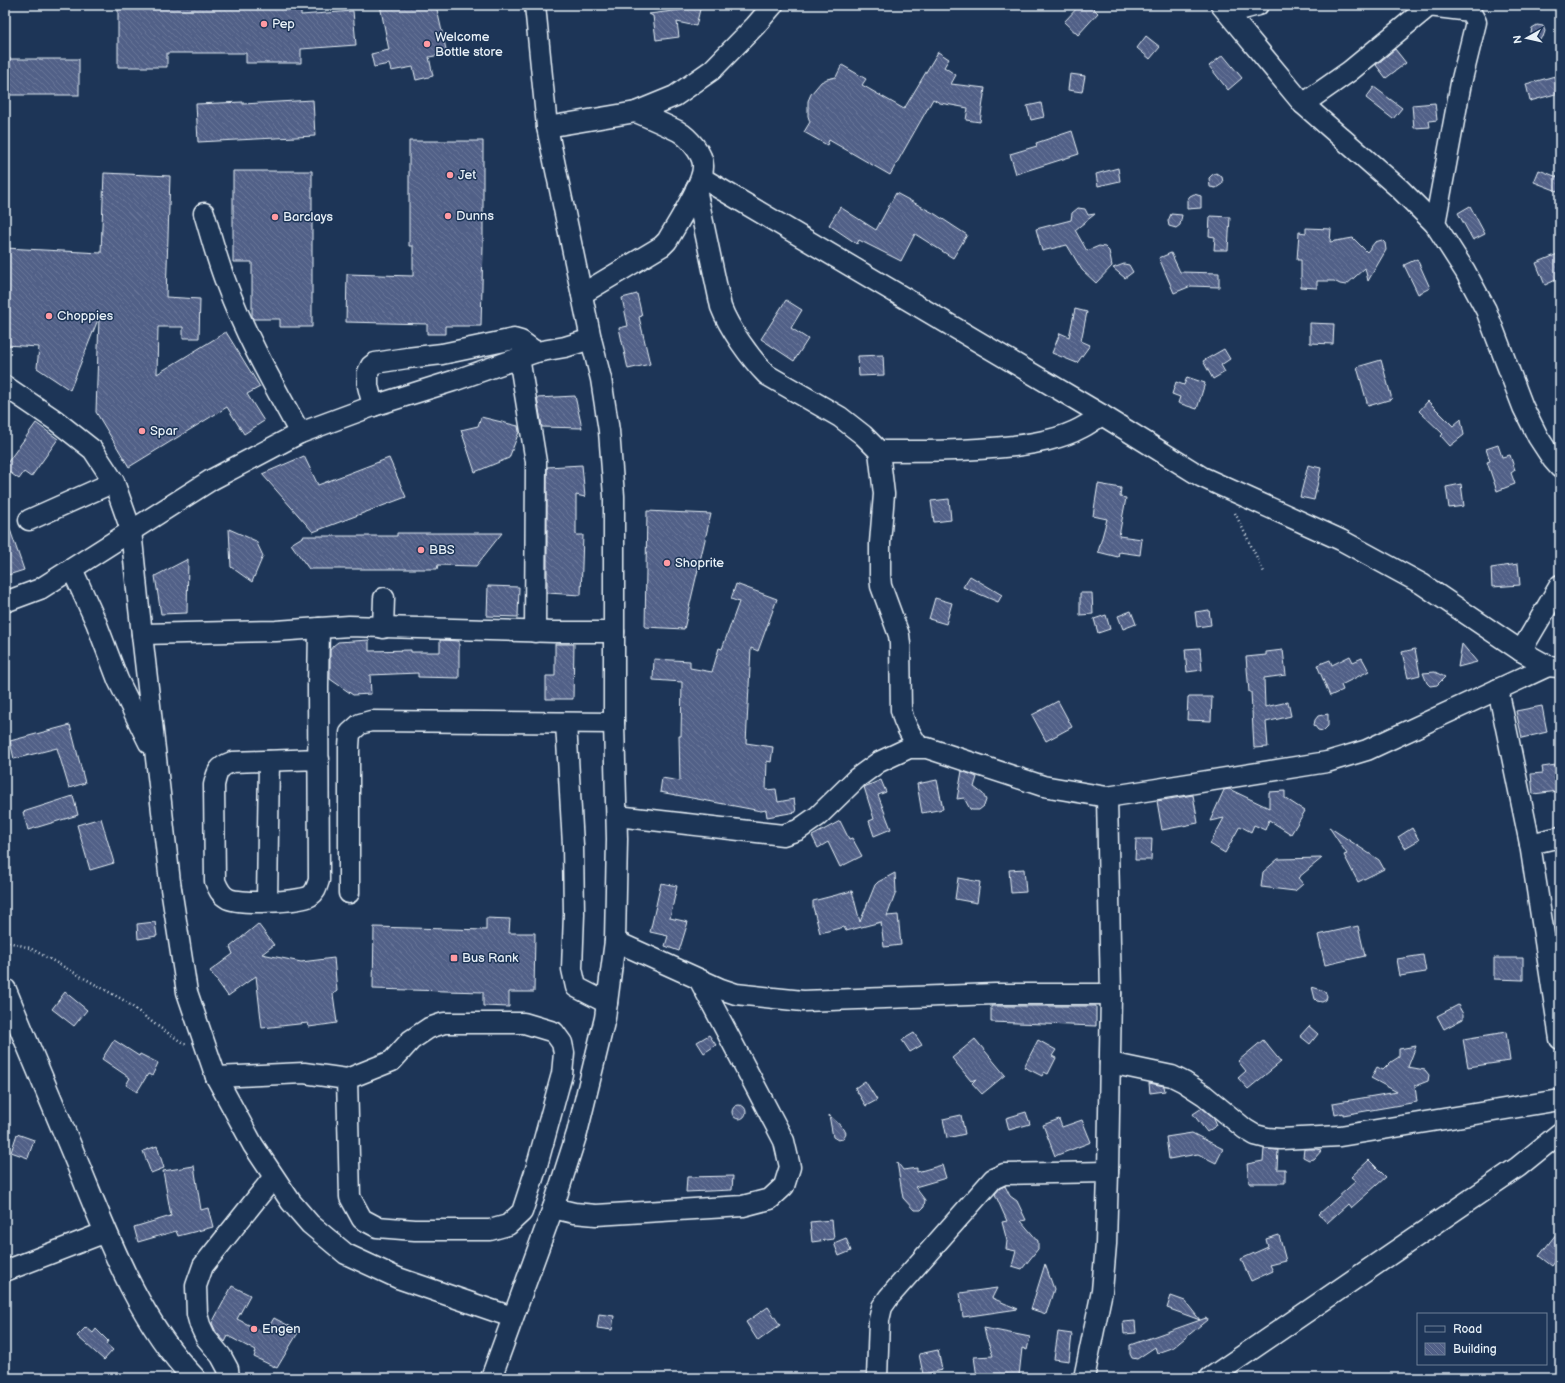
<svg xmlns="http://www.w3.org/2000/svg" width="1565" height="1383" font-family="'Balsamiq Sans',sans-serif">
<defs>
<pattern id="building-back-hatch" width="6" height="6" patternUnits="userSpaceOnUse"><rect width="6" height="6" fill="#516087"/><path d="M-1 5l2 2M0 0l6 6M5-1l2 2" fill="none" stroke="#6a7799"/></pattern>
</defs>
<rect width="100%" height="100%" fill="#1d3557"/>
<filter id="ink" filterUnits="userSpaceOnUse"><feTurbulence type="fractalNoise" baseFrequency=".025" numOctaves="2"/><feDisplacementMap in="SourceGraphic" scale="8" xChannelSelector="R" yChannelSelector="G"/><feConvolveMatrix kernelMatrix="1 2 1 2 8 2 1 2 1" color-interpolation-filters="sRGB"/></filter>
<g filter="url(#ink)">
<!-- building -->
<g fill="url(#building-back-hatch)" stroke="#e8f1f8">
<polygon points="118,5 301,5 301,15 353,11 356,45 301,49 301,63 246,63 246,53 167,53 167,67 118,67"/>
<polygon points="380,5 436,5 447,54 429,57 433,76 416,80 413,67 391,71 389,64 374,67 371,54 389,50"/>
<polygon points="682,5 701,5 696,26 677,22 679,37 656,40 653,16 649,14 681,10"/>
<polygon points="1080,5 1090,5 1098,13 1078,35 1064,22"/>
<polygon points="1537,25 1543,26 1545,31 1543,37 1539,39 1533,38 1531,33 1532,28"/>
<polygon points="1146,36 1160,47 1150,59 1137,48"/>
<polygon points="1395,49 1406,63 1386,78 1376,65"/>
<polygon points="938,52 949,59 944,67 956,75 951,84 985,88 980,122 966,120 968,108 940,103 933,99 890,175 829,140 827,145 804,132 810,122 808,116 808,101 811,94 821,82 827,79 836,77 842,65 866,79 862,85 904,109"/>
<polygon points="1223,55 1242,78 1228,90 1209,66"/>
<rect x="7" y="59" width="72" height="36"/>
<polygon points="1070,74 1085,76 1082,92 1068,90"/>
<polygon points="1555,76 1559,93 1530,101 1526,84"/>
<polygon points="1374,87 1402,108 1393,119 1366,98"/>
<polygon points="313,100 315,136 198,142 196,104 243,102 243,104"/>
<polygon points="1041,103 1044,117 1031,120 1027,106"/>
<polygon points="1435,103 1437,120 1429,121 1430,127 1414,128 1412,105"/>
<polygon points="1072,131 1079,154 1016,174 1010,154 1037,146 1036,143"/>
<polygon points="409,141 483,141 483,246 481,326 445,326 445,334 427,334 427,324 346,322 347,274 413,276 413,246 409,246"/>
<polygon points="1118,168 1120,181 1098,186 1096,174"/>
<polygon points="1539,170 1560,178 1560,192 1534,182"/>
<polygon points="233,171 312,171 312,327 280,327 280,319 253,319 252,316 252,262 233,262"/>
<polygon points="104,173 170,176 166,297 200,299 199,338 183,338 183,327 158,327 157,374 226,332 260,387 247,394 264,421 244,434 227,407 129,467 96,412 99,317 70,390 37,368 39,347 5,345 5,248 101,253"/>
<polygon points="1216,173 1222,177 1223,182 1222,184 1216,188 1210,187 1209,178 1212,175"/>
<polygon points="896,193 935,214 967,235 953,258 915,234 901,261 859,240 857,244 829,225 840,207 876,230"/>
<polygon points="1194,194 1201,196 1201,208 1187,209 1187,200 1190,196"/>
<polygon points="1470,206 1485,234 1473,240 1458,213"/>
<polygon points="1078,208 1085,209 1088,215 1095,214 1075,230 1087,251 1099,246 1105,247 1109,251 1112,266 1096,283 1082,270 1067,245 1042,251 1036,229 1071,220 1072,213"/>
<polygon points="1171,214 1182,215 1180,225 1176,228 1169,226 1168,221"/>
<polygon points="1210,216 1230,217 1228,250 1214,250 1215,237 1209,236"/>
<polygon points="1306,228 1331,229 1330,242 1353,238 1367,252 1375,242 1382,240 1385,243 1386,250 1368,281 1365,268 1346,285 1340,284 1334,281 1317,281 1317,288 1301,287 1301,260 1297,260 1299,232 1306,233"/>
<polygon points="1171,253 1180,272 1219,273 1219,287 1191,286 1174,293 1159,258"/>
<polygon points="1560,253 1560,278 1545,285 1536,263"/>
<polygon points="1417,259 1430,288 1418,294 1404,265"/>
<polygon points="1124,264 1129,265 1133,272 1125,278 1113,268"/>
<polygon points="637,294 642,316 639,317 650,364 628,369 619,328 628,326 622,298"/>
<polygon points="786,300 802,310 791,328 808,339 794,361 761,339"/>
<polygon points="1075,309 1087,312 1081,341 1090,345 1077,363 1052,353 1060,333 1069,337"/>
<polygon points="1310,323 1334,324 1333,344 1310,343"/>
<polygon points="1224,349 1230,359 1221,365 1225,372 1213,379 1203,361"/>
<polygon points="883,355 884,375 859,376 858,356"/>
<polygon points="1381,360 1392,399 1368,406 1357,367"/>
<polygon points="1187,377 1205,383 1197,409 1178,403 1180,397 1172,394 1176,382 1184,385"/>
<polygon points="575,396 582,428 542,427 537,398"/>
<polygon points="1428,401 1453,426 1461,419 1464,435 1450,446 1441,436 1443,434 1419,411"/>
<polygon points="481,417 518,426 519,432 509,458 475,472 461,430 478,426"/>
<polygon points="36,423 58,439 31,477 24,472 19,479 5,469 5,466"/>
<polygon points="1498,445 1502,457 1510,455 1515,470 1511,473 1515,484 1497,491 1487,462 1490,461 1486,449"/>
<polygon points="304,456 318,485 389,458 406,497 313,532 262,474"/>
<polygon points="582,465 585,497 576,495 576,535 583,535 581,595 547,593 547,467"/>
<polygon points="1308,465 1321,468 1314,500 1300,497"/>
<polygon points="1098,484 1121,488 1120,497 1126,498 1119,536 1142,539 1140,555 1119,552 1118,557 1098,552 1107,519 1093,516"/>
<polygon points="1461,484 1464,506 1449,508 1446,487"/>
<polygon points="949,499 951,520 934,522 931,501"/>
<polygon points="647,511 711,514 684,629 645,627"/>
<polygon points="7,521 24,570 5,576 5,522"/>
<polygon points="229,529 256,541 263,556 252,582 231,567"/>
<polygon points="397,533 502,533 476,566 438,565 437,569 309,569 291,544 304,536 397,536"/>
<polygon points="188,559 187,613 161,614 155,576"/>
<polygon points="1518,564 1520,585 1492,587 1491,568"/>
<polygon points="970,576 1002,595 998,602 963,587"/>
<polygon points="736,584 777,599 758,651 751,648 746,743 773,747 771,762 767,761 766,790 776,789 778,802 794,799 796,812 767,817 766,810 761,811 660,792 662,778 680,781 679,736 681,736 682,682 653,680 654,659 690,661 690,668 712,672 719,648 722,649 739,602 731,599"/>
<polygon points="488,586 519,587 518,617 487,616"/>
<polygon points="1080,593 1092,593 1093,614 1080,615"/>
<polygon points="935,598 952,603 946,624 929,619"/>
<polygon points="1209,610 1211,625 1197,627 1195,612"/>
<polygon points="1131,611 1136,624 1123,629 1118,616"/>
<polygon points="1106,615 1110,629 1098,633 1094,619"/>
<polygon points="369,640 369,651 411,650 411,652 440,652 440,640 459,641 459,678 418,677 418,673 370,675 371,694 353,695 330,679 330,650 333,646 338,642"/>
<polygon points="555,644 574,644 573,699 546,699 546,676 555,676"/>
<polygon points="1462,644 1477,662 1458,667"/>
<polygon points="1200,648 1202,670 1187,672 1185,649"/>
<polygon points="1415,649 1420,675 1408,678 1402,652"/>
<polygon points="1283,650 1286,675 1264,678 1265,707 1288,702 1291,716 1266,722 1268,747 1254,748 1251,692 1249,692 1246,657 1266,655 1266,652"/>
<polygon points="1350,656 1353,662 1362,658 1369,671 1341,685 1343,690 1330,696 1317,665 1330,660 1332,665"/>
<polygon points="1435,672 1445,677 1437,685 1430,686 1427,683 1423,673"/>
<polygon points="1188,697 1212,697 1211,721 1187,720"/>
<polygon points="1058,701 1072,727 1046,741 1032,715"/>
<polygon points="1542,706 1547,732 1522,738 1516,711"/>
<polygon points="1328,714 1328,726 1323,731 1318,730 1314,725 1315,720 1318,716"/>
<polygon points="70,725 85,783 69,788 57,748 14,759 10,741"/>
<polygon points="1556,765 1559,791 1533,794 1531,774 1543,773 1542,767"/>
<polygon points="962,771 977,777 974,787 983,794 986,800 984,806 979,810 972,810 970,809 964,798 957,799"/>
<polygon points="881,780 886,792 878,795 891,829 874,836 869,821 874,819 864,787"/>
<polygon points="937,780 943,809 922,813 917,784"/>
<polygon points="1229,789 1269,808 1269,792 1285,791 1285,798 1305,811 1291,834 1269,820 1265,830 1254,825 1251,832 1240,826 1225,853 1210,844 1224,818 1210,821 1224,790"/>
<polygon points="1193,795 1198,823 1162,830 1157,801"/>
<polygon points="73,796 78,815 28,830 23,812"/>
<polygon points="101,818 114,863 90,870 77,825"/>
<polygon points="840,821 849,839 852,838 862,856 840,867 828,842 818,848 812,836"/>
<polygon points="1329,827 1379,860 1384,869 1358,882 1344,855 1347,854"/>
<polygon points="1412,828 1419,840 1405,848 1398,837"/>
<polygon points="1136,839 1152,839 1151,860 1135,860"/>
<polygon points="1322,858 1298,878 1303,884 1295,891 1261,887 1263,872 1278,859"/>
<polygon points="1024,869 1026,892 1011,893 1009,870"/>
<polygon points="895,873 896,892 887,916 898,915 901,945 884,947 881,922 846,931 844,927 820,933 813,907 813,901 852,891 860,922 875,885 878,882"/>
<polygon points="958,878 980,882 977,903 955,899"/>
<polygon points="661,883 677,886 670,918 688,922 679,951 665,946 668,936 650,932"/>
<polygon points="486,918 510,919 509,933 535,933 534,992 509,992 509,1007 483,1006 483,992 373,989 374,927 486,930"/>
<polygon points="155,922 157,936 138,939 137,924"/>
<polygon points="258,924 274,945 262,954 301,962 334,958 337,991 333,994 337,1023 309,1027 308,1023 262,1028 256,976 228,996 210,971 233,954 230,947"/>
<polygon points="1358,926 1365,956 1325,965 1318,935"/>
<polygon points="1423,955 1426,972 1400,976 1397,959"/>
<polygon points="1494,958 1523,958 1523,980 1494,979"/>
<polygon points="1312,987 1325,991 1327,996 1326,1000 1322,1002 1317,1001 1315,999"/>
<polygon points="65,992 87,1010 74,1026 52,1009"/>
<polygon points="1458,1005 1463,1014 1463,1019 1444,1029 1437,1016"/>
<polygon points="991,1006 1096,1006 1096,1026 991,1022"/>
<polygon points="1309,1026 1318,1034 1310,1044 1300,1036"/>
<polygon points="1506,1032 1510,1061 1468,1067 1463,1039"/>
<polygon points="914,1033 922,1045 910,1052 902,1040"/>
<polygon points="709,1035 716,1045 704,1053 697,1042"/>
<polygon points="975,1039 1005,1075 982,1094 972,1083 976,1079 971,1081 952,1058"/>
<polygon points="114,1040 139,1056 140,1054 158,1063 152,1076 148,1074 137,1092 126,1085 130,1078 102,1059"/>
<polygon points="1038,1040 1056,1050 1052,1056 1056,1058 1048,1074 1044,1072 1042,1076 1024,1067"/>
<polygon points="1263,1040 1281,1062 1248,1089 1238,1078 1246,1071 1238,1061"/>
<polygon points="1416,1046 1408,1067 1425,1070 1429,1075 1428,1081 1415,1086 1417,1102 1343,1115 1343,1113 1335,1115 1333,1103 1397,1092 1371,1078 1377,1067 1383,1070 1391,1062 1399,1057 1399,1049"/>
<polygon points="865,1081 877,1100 866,1106 855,1088"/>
<polygon points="1149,1083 1164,1086 1165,1091 1150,1093"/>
<circle cx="739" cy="1112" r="7"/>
<polygon points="1202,1108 1214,1118 1217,1125 1207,1132 1193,1114"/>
<polygon points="1026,1112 1030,1124 1009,1130 1006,1118"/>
<polygon points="829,1115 844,1129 846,1133 843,1139 838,1140 833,1137"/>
<polygon points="961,1115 965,1134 947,1138 943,1119"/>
<polygon points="1059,1119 1062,1127 1082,1120 1091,1142 1055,1156 1043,1125"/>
<polygon points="1192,1133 1223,1149 1216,1163 1198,1154 1169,1159 1166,1137"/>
<polygon points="17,1134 34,1140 28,1158 11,1152"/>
<polygon points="157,1146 164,1168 151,1173 143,1151"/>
<polygon points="1264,1149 1278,1150 1277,1169 1285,1169 1285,1183 1249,1183 1247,1164 1263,1161"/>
<polygon points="1304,1149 1317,1149 1322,1150 1314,1159 1309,1160 1303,1157"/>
<polygon points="1369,1160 1386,1177 1351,1208 1348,1204 1327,1223 1319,1214 1356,1181 1351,1177"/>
<polygon points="897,1162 903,1170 917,1168 917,1172 942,1165 946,1178 915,1187 925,1200 924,1207 921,1210 914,1210 903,1198"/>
<polygon points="194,1166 201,1210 208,1208 213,1227 178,1236 176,1231 138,1242 134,1227 171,1216 163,1171"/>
<polygon points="733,1176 732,1190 686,1192 687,1177"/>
<polygon points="1005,1186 1010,1196 1017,1201 1026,1220 1021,1221 1038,1241 1038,1249 1022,1269 1012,1266 1016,1251 1006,1249 1007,1241 1002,1222 1007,1221 995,1194 1000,1188"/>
<polygon points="832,1220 834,1239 812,1242 810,1222"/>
<polygon points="1560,1229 1560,1255 1552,1266 1539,1256"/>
<polygon points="1279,1235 1286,1261 1270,1265 1273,1271 1251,1281 1241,1259 1268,1247 1266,1239"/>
<polygon points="846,1238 851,1251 839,1256 834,1243"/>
<polygon points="1045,1264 1054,1289 1046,1314 1031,1309"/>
<polygon points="232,1286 250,1295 237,1319 265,1333 274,1318 299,1331 277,1368 254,1357 256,1351 228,1336 225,1342 216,1332 212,1323"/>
<polygon points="997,1288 992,1298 1018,1309 963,1317 960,1293"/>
<polygon points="1171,1296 1185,1301 1200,1320 1167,1308"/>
<polygon points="768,1307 780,1325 758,1341 746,1322"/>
<polygon points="599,1314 614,1316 612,1330 597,1328"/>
<polygon points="1206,1318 1207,1320 1174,1347 1157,1353 1155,1347 1137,1359 1132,1358 1130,1354 1130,1345"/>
<polygon points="1135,1321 1136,1333 1124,1334 1123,1322"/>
<polygon points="86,1327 93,1333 96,1329 108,1341 106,1344 113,1350 104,1360 77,1336"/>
<polygon points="984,1328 1030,1337 1027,1350 1022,1348 1019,1376 997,1374 977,1377 974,1357 993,1356 986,1337"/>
<polygon points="1058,1332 1072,1334 1069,1361 1054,1359"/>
<polygon points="938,1350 942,1370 923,1374 919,1354"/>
</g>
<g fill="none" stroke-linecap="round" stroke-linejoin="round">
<defs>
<g id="minor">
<polyline points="1221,5 1303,104 1400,189 1435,224 1465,271 1486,310 1523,407 1538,437 1553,460 1560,468"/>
<polyline points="1228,13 1258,5"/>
<polyline points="1303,104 1350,71 1429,6 1470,11 1476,22 1461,83 1435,224"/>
<polyline points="547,127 636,112 675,96 712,70 755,26 773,5"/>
<polyline points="702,178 1102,415 1202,477 1341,540 1422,584 1521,651 1548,666 1558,667"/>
<path d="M 696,189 L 721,307 C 729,328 750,358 767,375 L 840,417 L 863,435 L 879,451 L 884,494 L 880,543 L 880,575 L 881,586 L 899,635 L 900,644 L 901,710 C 904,725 911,735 919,747"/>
<path d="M 204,213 C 211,236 217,260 226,283 C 245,335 273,384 300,433"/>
<path d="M 582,294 L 662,246 L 667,241 C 677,224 703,184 703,167 C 704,154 688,137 678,131 C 664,124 650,118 636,112"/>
<polyline points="519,357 536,462 535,632"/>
<polyline points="5,386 55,420 93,450 114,482 131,530 138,599 170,882 187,992 216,1077 253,1145 291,1202 310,1224 346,1254 398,1278 512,1317"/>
<polyline points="373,406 368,386 368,372 371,366 375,363 407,358 442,354 514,339 521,341 536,352"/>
<path d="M 879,451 C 924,451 969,451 1014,446 C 1036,443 1061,439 1081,428 C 1089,424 1095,419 1102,415"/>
<polyline points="29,520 114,482"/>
<polyline points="72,569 96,622 118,680 149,743"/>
<polyline points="5,602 40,589 211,480 300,433 373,406 453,381 536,352 565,347 591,339"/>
<polyline points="383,628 384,598"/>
<polyline points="142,634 276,631 349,626 554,632 614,632"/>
<polyline points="1521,651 1560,585"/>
<polyline points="1498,689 1530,844 1560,1039"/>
<polyline points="566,723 573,845 574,914 572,969 576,987 607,1003"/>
<path d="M 319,759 L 232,762 C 218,767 217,772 214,785 L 215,881 C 218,888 220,894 227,898 C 237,905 299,902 310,896 C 316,892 317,886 319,880 L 318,687 L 319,628"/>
<polyline points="617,816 783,835 798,830 818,816 857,778 879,762 909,748 927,748 1043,786 1107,797 1327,762 1367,750 1548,666"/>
<polyline points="1530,844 1560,837"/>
<polyline points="349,893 349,747 350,733 360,724 371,721 614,723"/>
<polyline points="267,901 269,761"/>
<polyline points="615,941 721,989 736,994 803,1001 995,994 1111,994"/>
<polyline points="1110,1063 1172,1076 1184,1082 1204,1095 1245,1129 1255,1135 1267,1138 1281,1139 1340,1136 1560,1100"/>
<polyline points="216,1077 304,1073 347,1079 392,1061 411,1040 429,1028 444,1023 524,1023 554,1032 562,1043 564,1053 562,1074 536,1169 522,1212 508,1225 490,1230 415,1230 377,1227 362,1219 350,1197 347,1079"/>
<polyline points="553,1208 574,1213 596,1215 743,1206 770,1199 784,1186 790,1167 784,1141 700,981"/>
<polyline points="5,1271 106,1232"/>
<polyline points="229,1378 228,1369 221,1356 206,1338 200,1325 197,1314 196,1286 203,1266 273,1178"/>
<polyline points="491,1378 553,1208 577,1133 605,1018 615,941 617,839 614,723 614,496 609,431 601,379 591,339 547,127 535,5"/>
<polyline points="877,1378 879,1320 882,1307 889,1297 993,1179 1004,1174 1108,1172"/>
<polyline points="1084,1378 1102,1291 1106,1244 1108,1172 1111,994 1107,797"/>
<polyline points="1210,1378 1518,1167 1560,1133"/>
</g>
<path id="major" d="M 5,990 C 30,1051 56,1112 81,1172 C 110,1243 140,1322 194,1378"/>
</defs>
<!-- minor casing -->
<use href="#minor" stroke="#e8f1f8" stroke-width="23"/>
<!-- major casing -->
<use href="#major" stroke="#e8f1f8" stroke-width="25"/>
<!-- path -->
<g stroke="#e8f1f8" stroke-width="2.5" stroke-dasharray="1 3" stroke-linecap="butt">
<polyline points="1235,513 1264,572"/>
<polyline points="5,941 30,948 125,1001 156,1025 186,1045"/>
</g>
<!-- minor -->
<use href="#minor" stroke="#1d3557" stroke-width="20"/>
<!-- major -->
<use href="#major" stroke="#1d3557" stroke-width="22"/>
</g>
</g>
<!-- markers -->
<g fill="#ff9aa2" stroke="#1d3557" stroke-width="1.5">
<circle cx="264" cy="24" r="4"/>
<circle cx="427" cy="44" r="4"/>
<circle cx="450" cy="175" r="4"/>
<circle cx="448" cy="216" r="4"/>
<circle cx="275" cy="217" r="4"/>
<circle cx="49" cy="316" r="4"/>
<circle cx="142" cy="431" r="4"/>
<circle cx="421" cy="550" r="4"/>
<circle cx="667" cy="563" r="4"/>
<rect x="450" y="954" width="8" height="8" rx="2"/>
<circle cx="254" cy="1329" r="4"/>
</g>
<g text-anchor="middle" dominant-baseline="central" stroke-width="3" stroke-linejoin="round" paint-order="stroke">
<!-- poi labels -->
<g font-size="13" fill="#e8f1f8" stroke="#1d3557" text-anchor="start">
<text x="272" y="24">Pep</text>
<text x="435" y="37">Welcome<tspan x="435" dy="15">Bottle store</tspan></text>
<text x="458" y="175">Jet</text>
<text x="456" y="216">Dunns</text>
<text x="283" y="217">Barclays</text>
<text x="57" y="316">Choppies</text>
<text x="150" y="431">Spar</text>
<text x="429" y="550">BBS</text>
<text x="675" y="563">Shoprite</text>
<text x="462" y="958">Bus Rank</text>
<text x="262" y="1329">Engen</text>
</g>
</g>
<!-- margin -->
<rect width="1565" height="1383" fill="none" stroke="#1d3557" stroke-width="20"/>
<rect x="10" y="10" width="1545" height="1363" fill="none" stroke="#e8f1f8" stroke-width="1.5" filter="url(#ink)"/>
<!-- legend -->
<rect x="1417" y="1313" width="130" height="52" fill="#1d3557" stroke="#6e8097"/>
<rect x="1425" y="1326" width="20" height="6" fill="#1d3557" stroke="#6e8097"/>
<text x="1453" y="1333" font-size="12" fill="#e8f1f8">Road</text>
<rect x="1425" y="1343" width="20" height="12" fill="url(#building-back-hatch)" stroke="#6e8097"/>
<text x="1453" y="1353" font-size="12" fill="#e8f1f8">Building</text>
<!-- north arrow -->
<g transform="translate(1527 38) rotate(262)" stroke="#1d3557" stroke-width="3" paint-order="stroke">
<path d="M0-3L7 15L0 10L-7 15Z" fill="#e8f1f8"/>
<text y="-6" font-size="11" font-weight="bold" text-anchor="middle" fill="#e8f1f8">N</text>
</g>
</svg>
